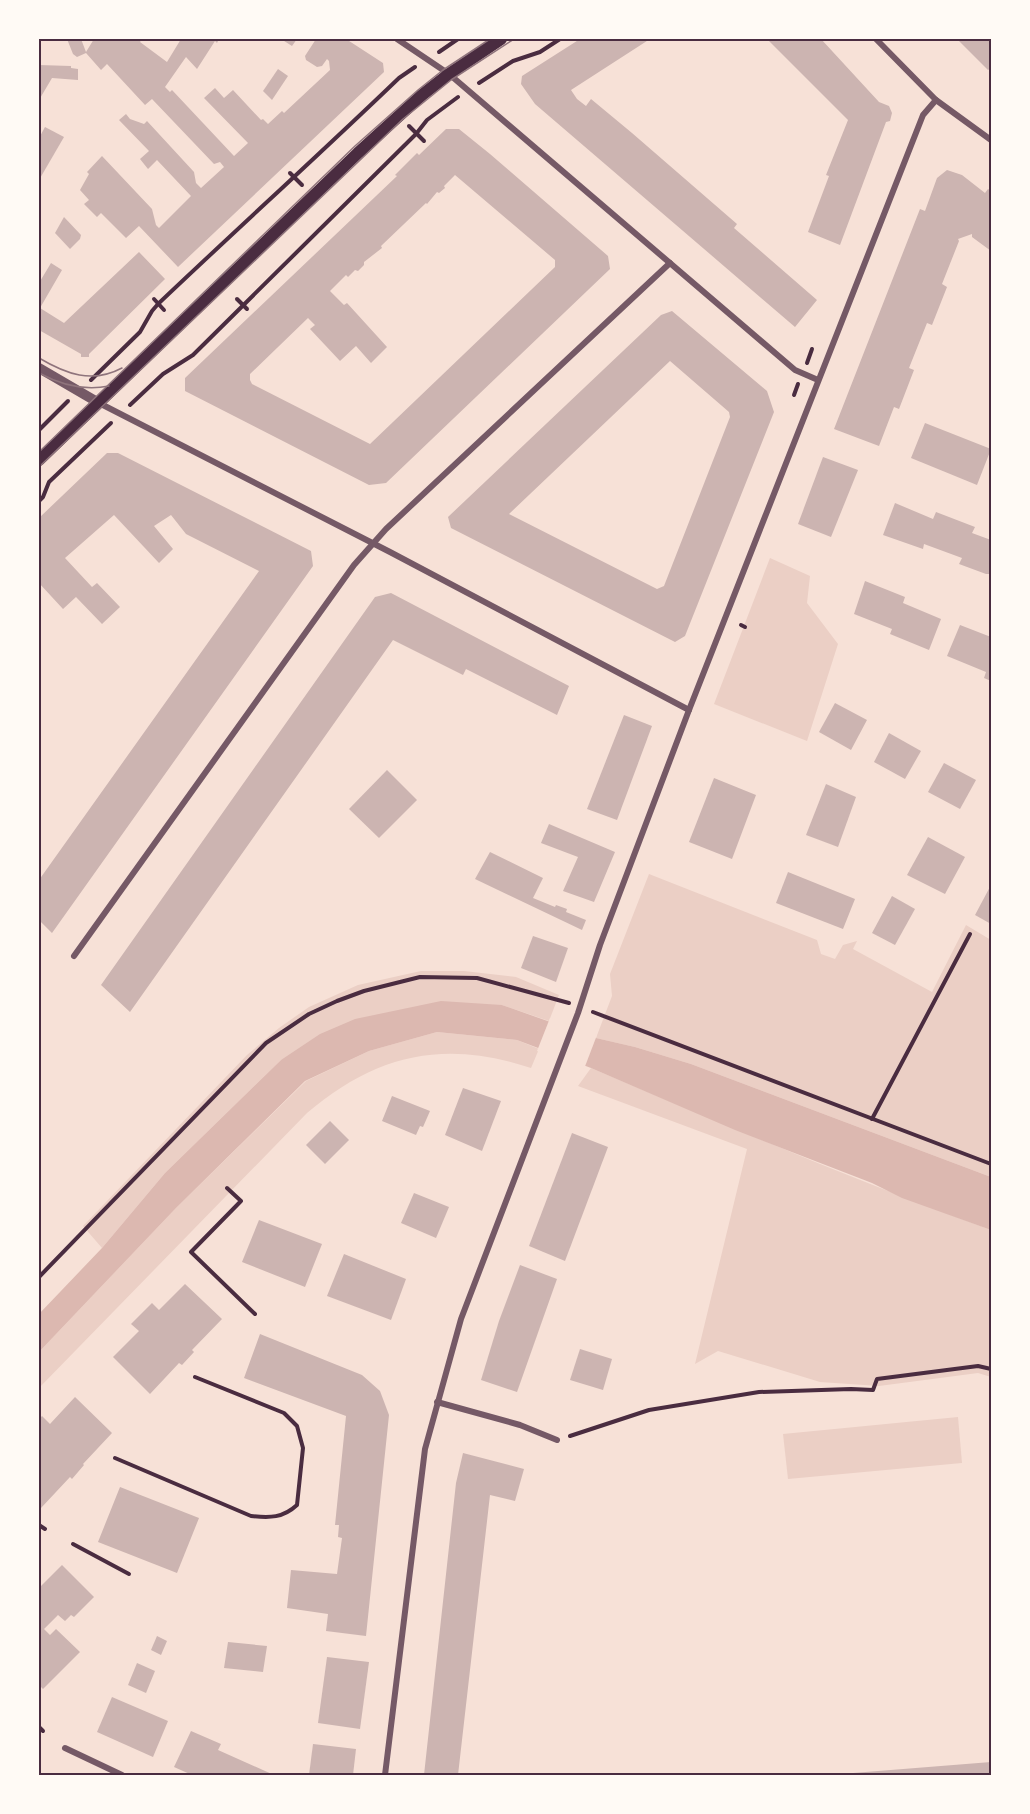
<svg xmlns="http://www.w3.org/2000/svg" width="1030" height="1814" font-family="'IBM Plex Sans',sans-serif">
<rect width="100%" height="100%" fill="#f7e1d7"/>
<!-- green -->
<g fill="#ebcfc5">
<polygon points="770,558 810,576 807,603 838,644 807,741 714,704"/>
<polygon points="649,874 817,940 821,954 835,959 843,945 857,941 853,949 932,992 966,925 991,940 991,1177 691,1064 635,1047 596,1038 612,996 610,974"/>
<polygon points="421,971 464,971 516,977 559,995 549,1021 502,1005 281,1060 165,1173 102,1248 83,1226 247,1055 279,1028 309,1007 358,985"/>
<path d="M 437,1032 L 517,1040 L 539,1049 L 531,1068 C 445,1039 376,1054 307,1113 L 39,1388 L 39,1352 L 176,1208 L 306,1081 L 369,1051 Z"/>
<path d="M 591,1068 C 723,1124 856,1181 991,1230 L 991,1377 L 978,1373 L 879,1386 L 820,1382 L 718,1351 L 695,1364 L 747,1149 L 578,1086 Z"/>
<polygon points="958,1417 962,1463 788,1479 783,1434"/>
</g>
<!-- water -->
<polygon fill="#dcb8b0" points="441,1001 502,1005 596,1038 635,1047 691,1064 991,1177 991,1230 902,1198 872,1183 735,1130 591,1068 517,1040 437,1032 369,1051 305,1081 176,1208 39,1352 39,1314 102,1248 165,1173 281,1060 320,1034 355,1019"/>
<!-- pier -->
<polygon fill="#f7e1d7" points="550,1018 597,1035 584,1069 537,1051"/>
<!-- building -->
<g fill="#ccb4b1" fill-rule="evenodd">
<polygon points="67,39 81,39 86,52 94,39 142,39 140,42 167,62 181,39 219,39 217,43 215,41 197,69 186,57 165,87 170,92 172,90 234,156 248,143 204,98 215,88 224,98 233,90 261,120 263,119 268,124 282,111 284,113 330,70 329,61 327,59 322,66 317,67 306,60 305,56 316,39 346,39 383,63 384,72 178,267 139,226 126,238 101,213 97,217 84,204 89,200 80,190 89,174 87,172 102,156 152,209 156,225 159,228 191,196 157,160 148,169 140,159 149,151 119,120 126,114 130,119 144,124 147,121 194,172 196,183 201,188 224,167 220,162 214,164 152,99 145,105 107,64 101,70 86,53 77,57 73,54"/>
<polygon points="281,39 297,39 292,46"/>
<polygon points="580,39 650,39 571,90 577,99 586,106 591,99 632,133 737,224 734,228 817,300 795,327 535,104 521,84 522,76"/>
<polygon points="767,39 821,39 879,102 889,106 892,113 890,121 886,122 840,245 808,232 829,176 826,175 848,120"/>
<polygon points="957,39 991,39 991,68 988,70"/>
<polygon points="39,65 71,66 71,68 78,69 78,80 52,78 39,100"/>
<polygon points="278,69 288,76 272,100 263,91"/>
<polygon points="45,127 64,137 39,180 39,138"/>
<path d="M 446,129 L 459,129 L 490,154 L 608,256 L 610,269 L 386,483 L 369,485 L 185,391 L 185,378 L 397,176 L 395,175 L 417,153 L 419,155 ZM 455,175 L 555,260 L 555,267 L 370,444 L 252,384 L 250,380 L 250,374 L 308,318 L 315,325 L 310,329 L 340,361 L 356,346 L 371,363 L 387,347 L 347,303 L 344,305 L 330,291 L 346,275 L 348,277 L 355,270 L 358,271 L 364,265 L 364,262 L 382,248 L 381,246 L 426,203 L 427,204 L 437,192 L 439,193 L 445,188 L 444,186 Z"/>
<polygon points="947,170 962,175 985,193 988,189 991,191 991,251 972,237 972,234 958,239 959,241 942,284 947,287 932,325 927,323 909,368 914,370 899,409 894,407 879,446 834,429 920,209 925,211 937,178"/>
<polygon points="64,217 81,235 80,239 70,249 55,233"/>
<polygon points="139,252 165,279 89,354 89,357 81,357 81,354 39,330 39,283 51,263 62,270 40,308 64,323"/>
<path d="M 672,311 L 767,391 L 774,412 L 685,636 L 675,642 L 451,528 L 448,517 L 661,315 ZM 670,361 L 729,412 L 730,417 L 664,586 L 657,589 L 509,514 Z"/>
<polygon points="925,423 991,449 977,485 911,458"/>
<polygon points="107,453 118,453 311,551 313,566 52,933 39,920 39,880 259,571 186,534 171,515 154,526 173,549 159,563 114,515 65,558 92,587 97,583 120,607 102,624 76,597 63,609 39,583 39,518"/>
<polygon points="823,457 858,470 831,537 798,524"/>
<polygon points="895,503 933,519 936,512 975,527 972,533 991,540 991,574 986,574 959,564 962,558 924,544 923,549 883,535"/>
<polygon points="865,581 905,597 903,603 941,619 929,650 890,634 892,629 854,614"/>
<polygon points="391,593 569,686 557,715 466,669 463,675 393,640 130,1012 101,985 375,597"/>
<polygon points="960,625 991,637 991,681 984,678 986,672 947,656"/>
<polygon points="835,703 867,720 851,750 819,732"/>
<polygon points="624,715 652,726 617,820 587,809"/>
<polygon points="889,733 921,751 905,779 874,762"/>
<polygon points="944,763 976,780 960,809 928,792"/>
<polygon points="387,770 417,800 379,838 349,809"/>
<polygon points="714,778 756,795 732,859 689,842"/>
<polygon points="826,784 856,797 838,847 806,835"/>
<polygon points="549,824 615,852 594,902 563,891 578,857 541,843"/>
<polygon points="928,837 965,857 945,894 907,875"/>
<polygon points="490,852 543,878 533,898 555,907 556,905 567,909 566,912 586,920 582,930 475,879"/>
<polygon points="788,872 855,899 843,929 776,903"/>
<polygon points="991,885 991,924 975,915"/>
<polygon points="892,896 915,909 895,945 872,933"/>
<polygon points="533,936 568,948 556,982 521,968"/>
<polygon points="463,1088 501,1101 482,1151 445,1135"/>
<polygon points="392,1096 430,1111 423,1127 420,1126 416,1135 382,1121"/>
<polygon points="330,1121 349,1140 325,1164 306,1145"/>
<polygon points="572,1133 608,1147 565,1261 529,1246"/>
<polygon points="414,1193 449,1207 436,1238 401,1223"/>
<polygon points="259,1220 322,1244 305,1287 242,1262"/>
<polygon points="344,1254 406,1279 391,1320 327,1296"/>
<polygon points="520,1265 557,1279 517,1392 481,1380 499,1321"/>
<polygon points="185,1284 222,1319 192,1350 194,1352 182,1365 179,1363 150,1394 113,1357 139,1331 131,1324 152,1303 159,1310"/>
<polygon points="260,1334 362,1375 380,1391 389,1415 366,1636 326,1631 328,1614 287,1608 291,1570 337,1574 342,1538 338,1537 339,1525 335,1525 346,1416 244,1378"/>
<polygon points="580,1349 612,1359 603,1390 570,1380"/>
<polygon points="75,1397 112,1433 83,1464 84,1465 72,1479 70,1477 41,1508 39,1506 39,1419 42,1416 50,1424"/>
<polygon points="463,1453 524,1469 515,1501 490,1495 458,1775 424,1775 456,1483"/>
<polygon points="120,1487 199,1518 177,1573 98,1542"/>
<polygon points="62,1565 94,1597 74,1617 71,1615 65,1621 58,1615 44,1629 50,1635 56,1629 80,1652 43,1689 39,1685 39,1588"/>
<polygon points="157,1636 167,1641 161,1655 151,1650"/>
<polygon points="228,1642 267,1646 263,1672 224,1668"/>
<polygon points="327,1657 369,1662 360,1729 318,1723"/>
<polygon points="137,1663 155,1671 146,1693 128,1685"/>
<polygon points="112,1697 168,1721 153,1757 97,1732"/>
<polygon points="191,1731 221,1744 218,1750 274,1775 192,1775 174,1767"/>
<polygon points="313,1744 356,1749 353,1775 309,1775"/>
<polygon points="991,1762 991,1775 853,1775 853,1773"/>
</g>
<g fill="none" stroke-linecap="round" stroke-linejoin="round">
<!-- path -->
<g stroke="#4a2c40" stroke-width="4">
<polyline points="439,52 458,39"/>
<polyline points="479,83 513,61 540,52 560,39"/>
<polyline points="409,126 424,141"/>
<polyline points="290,173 302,185"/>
<polyline points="154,299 164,310"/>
<polyline points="237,299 247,309"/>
<polyline points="807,363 812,349"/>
<path d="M 91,380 L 140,332 L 152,311 L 158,304 C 238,228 320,154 399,78 L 415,67"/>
<polyline points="794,395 798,384"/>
<polyline points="130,405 163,374 193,355 416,134 427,120 458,97"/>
<polyline points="39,430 68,401"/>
<polyline points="39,501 43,497 49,482 111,423"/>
<polyline points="741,625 745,627"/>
<polyline points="593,1012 991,1164"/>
<polyline points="872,1119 970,934"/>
<polyline points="227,1188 241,1201 191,1252 255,1314"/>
<polyline points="39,1277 266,1043 309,1014 337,1001 364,991 420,977 477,978 569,1003"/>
<polyline points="570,1436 649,1410 759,1392 851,1389 873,1390 877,1379 978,1366 991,1369"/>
<path d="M 115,1458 L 251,1516 C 270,1518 283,1518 297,1505 L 303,1448 L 297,1426 L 284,1413 L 195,1377"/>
<polyline points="39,1525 45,1529"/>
<polyline points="73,1544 129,1574"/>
<polyline points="39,1727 43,1731"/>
</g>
<!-- minor -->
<g stroke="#755966" stroke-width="6">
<polyline points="397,39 449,74 795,370 818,380"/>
<polyline points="876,39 936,100 991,140"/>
<polyline points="99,403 390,552 689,710"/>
<polyline points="74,956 354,565 386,529 670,263"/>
<polyline points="437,1402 520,1425 557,1440"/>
<polyline points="65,1748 122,1775"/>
<polyline points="385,1775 425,1449 461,1319 578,1013 600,945 689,710 923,115 936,100"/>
</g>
<!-- tertiary -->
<polyline stroke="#755966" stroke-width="10" points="39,368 99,403"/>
<!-- secondary -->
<polyline stroke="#4a2c40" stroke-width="12" points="39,460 358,153 422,95 449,74 501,39"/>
<!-- tram -->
<g stroke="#8f747c" stroke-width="1.5">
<path d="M 39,358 C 66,374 92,384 122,368"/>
<path d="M 39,373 C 61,385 84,391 109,386"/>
<polyline points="39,452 355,146 418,90 443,70 490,39"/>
<polyline points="39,467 403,119 451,80 514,39"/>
</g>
</g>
<!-- border -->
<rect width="1030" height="1814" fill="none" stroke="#fffaf5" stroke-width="81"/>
<rect x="40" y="40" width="950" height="1734" fill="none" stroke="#4a2c40" stroke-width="2"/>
</svg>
